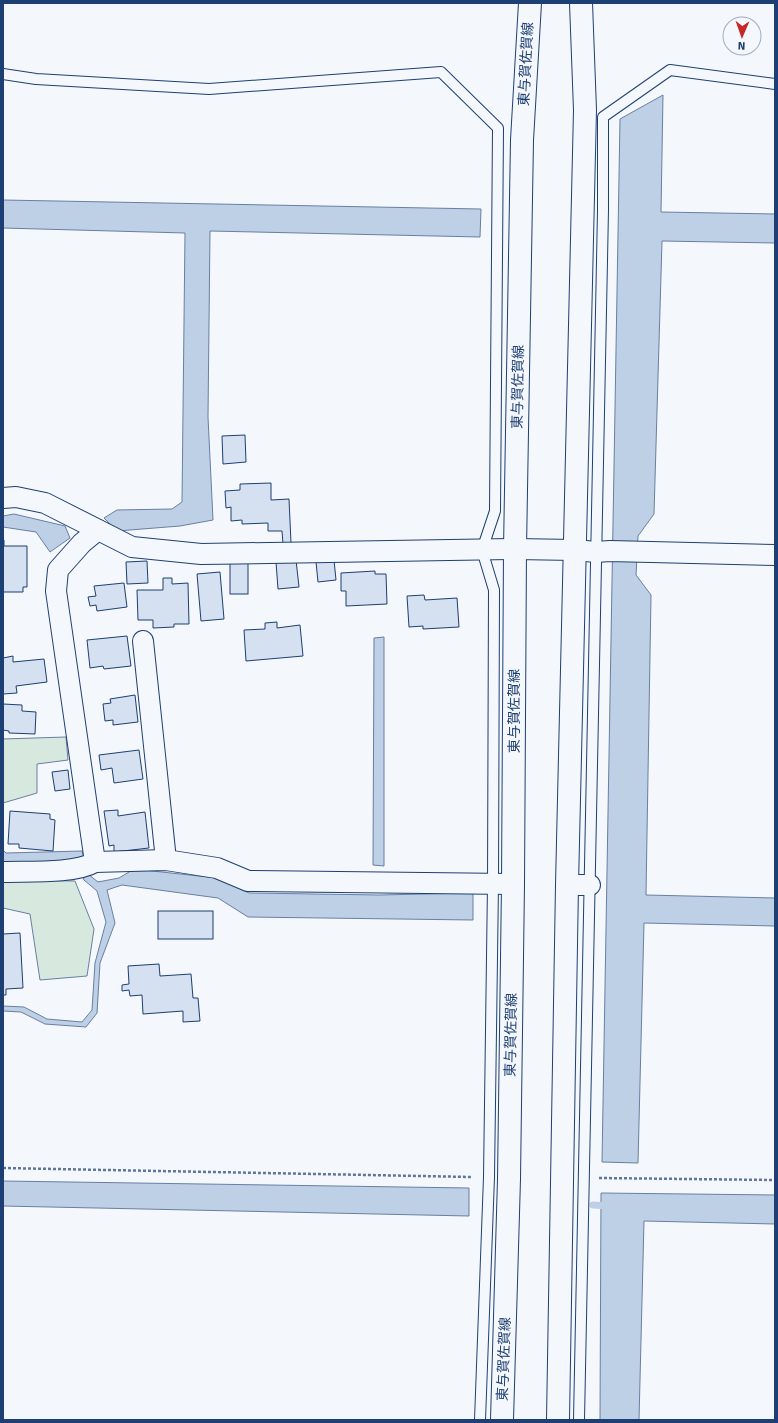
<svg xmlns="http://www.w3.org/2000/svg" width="778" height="1423" font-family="Signika,'Noto Sans JP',sans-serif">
<rect width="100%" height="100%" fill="#f4f7fb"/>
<!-- green -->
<g fill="#d7e8df" stroke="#687fa3">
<polygon points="66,737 68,760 37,764 37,793 3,803 3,739"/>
<polygon points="3,880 75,881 94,929 87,976 40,980 30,914 3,908"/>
</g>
<!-- water -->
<g fill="#bed0e5" stroke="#687fa3">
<polygon points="663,95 661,212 775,214 775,243 662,241 654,514 638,536 636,575 651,595 646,895 775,898 775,926 644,923 638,1163 602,1162 620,119"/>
<polygon points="3,200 481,209 480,237 210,231 208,417 213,520 180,526 117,531 104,518 117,510 172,509 182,502 185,233 3,228"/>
<polygon points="14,514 65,526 70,538 50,552 36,532 3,527 3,516"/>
<polygon points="384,637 384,866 373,865 374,638"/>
<polygon points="3,850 6,853 82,851 88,874 98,882 119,878 134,869 217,878 249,893 379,895 473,893 473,920 248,917 218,898 122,885 107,890 115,923 100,963 97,1013 86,1027 45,1024 21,1012 3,1011 3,1006 24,1007 47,1019 82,1022 92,1010 95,963 106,922 97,891 84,880 76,861 3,862"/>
<polygon points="3,1181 469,1188 469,1216 3,1206"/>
<polygon points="601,1193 775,1195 775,1224 644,1221 639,1420 600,1420"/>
</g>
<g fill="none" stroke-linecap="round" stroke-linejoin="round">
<!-- stream -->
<polyline stroke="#bed0e5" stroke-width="7" points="593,1205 609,1206"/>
</g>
<!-- building -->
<g fill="#d5e0f0" stroke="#1d3f73">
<polygon points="245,435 246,462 223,464 222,436"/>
<polygon points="271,483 271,500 289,499 291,543 283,544 282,531 268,531 268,523 242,524 242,520 231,521 231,507 226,508 225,491 240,490 240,484"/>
<polygon points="3,540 4,540 4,546 27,546 27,587 23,587 23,592 3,592"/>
<polygon points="296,560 299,587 278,589 276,562"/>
<polygon points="334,560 336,580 318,582 316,562"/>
<polygon points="147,561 148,583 127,584 126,562"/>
<rect x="230" y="563" width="18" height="31"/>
<polygon points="375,571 375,574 386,574 387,604 346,606 346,591 341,591 341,573"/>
<polygon points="220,572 224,619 201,621 197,574"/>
<polygon points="163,578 172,578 172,584 188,583 189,624 174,624 174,627 153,628 153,620 138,620 137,590 163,590"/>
<polygon points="124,583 127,607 97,611 96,605 90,606 88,597 96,596 94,586"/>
<polygon points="424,595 425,600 457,598 459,627 423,629 423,626 409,627 407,596"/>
<polygon points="277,622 277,628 300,625 303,656 246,661 244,630 265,629 265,623"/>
<polygon points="127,636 131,666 104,669 103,666 90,668 87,640"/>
<polygon points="13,656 13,662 44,659 47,682 16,686 17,693 3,694 3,658"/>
<polygon points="135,695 138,722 113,725 113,720 105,721 103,704 111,703 110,699"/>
<polygon points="3,704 22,705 22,711 36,712 35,734 9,733 9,731 3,730"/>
<polygon points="139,750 143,779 114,783 112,768 101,770 99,755"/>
<polygon points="68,770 70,789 55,791 52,772"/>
<polygon points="118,810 118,816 145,812 149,848 114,852 114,845 109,846 104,811"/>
<polygon points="10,811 50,814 50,819 55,820 53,851 19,848 19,844 8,844"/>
<rect x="158" y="911" width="55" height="28"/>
<polygon points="20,933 23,988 6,989 6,995 3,995 3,934"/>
<polygon points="159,964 160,976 191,974 193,998 198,998 200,1021 183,1022 183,1011 143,1014 142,995 130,996 129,990 122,991 122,985 129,984 128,966"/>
</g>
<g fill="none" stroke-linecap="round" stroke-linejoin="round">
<defs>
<g id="lane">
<polyline points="3,74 36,79 209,89 441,72 498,128 495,511 482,550 494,590 493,884 489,1177 480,1420"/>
<polyline points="579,1420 603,210 603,117 670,70 775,84"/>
</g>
<g id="street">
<polyline points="3,498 16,497 45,503 132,547 201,554 515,549 575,550 596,552 610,551 775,555"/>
<polyline points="143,641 166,860"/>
<polyline points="95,862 166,860 217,868 248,881 513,884"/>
<path d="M 3,872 C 28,871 75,874 95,862 L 56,591 L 58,570 L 82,543 L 98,530"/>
<polyline points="567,885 590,885"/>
</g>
<g id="secondary">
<polyline points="502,1420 509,1179 513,884 515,549 522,140 530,3"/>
<polyline points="558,1420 567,885 585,110 581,3"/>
</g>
</defs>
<!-- lane casing -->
<use href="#lane" stroke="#1d3f73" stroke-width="12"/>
<!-- street casing -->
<use href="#street" stroke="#1d3f73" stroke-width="22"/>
<!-- secondary casing -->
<use href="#secondary" stroke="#1d3f73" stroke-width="24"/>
<!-- path -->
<g stroke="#5e769c" stroke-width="2.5" stroke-dasharray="3 2" stroke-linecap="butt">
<polyline points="3,1168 472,1177"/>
<polyline points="599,1178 775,1180"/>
</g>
<!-- lane -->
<use href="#lane" stroke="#f4f7fb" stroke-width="10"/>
<!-- street -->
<use href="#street" stroke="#f4f7fb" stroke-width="20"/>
<!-- secondary -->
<use href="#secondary" stroke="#f4f7fb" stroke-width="22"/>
</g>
<g text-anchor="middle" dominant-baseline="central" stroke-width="3" stroke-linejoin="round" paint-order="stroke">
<!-- street labels -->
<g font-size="14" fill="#1d3f73" stroke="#f4f7fb">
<text transform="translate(526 64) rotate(-87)">東与賀佐賀線</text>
<text transform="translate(518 387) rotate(-89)">東与賀佐賀線</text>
<text transform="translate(514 711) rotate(-90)">東与賀佐賀線</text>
<text transform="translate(511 1035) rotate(-89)">東与賀佐賀線</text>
<text transform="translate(504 1359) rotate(-88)">東与賀佐賀線</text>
</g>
</g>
<!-- border -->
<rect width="778" height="1423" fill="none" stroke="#1d3f73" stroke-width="8"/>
<!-- north arrow -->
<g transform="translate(742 36) rotate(182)"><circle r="19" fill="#f4f7fb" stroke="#9eadc5"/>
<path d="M0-3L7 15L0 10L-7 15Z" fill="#c62828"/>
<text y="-6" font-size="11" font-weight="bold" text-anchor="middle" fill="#1d3f73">N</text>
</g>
</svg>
